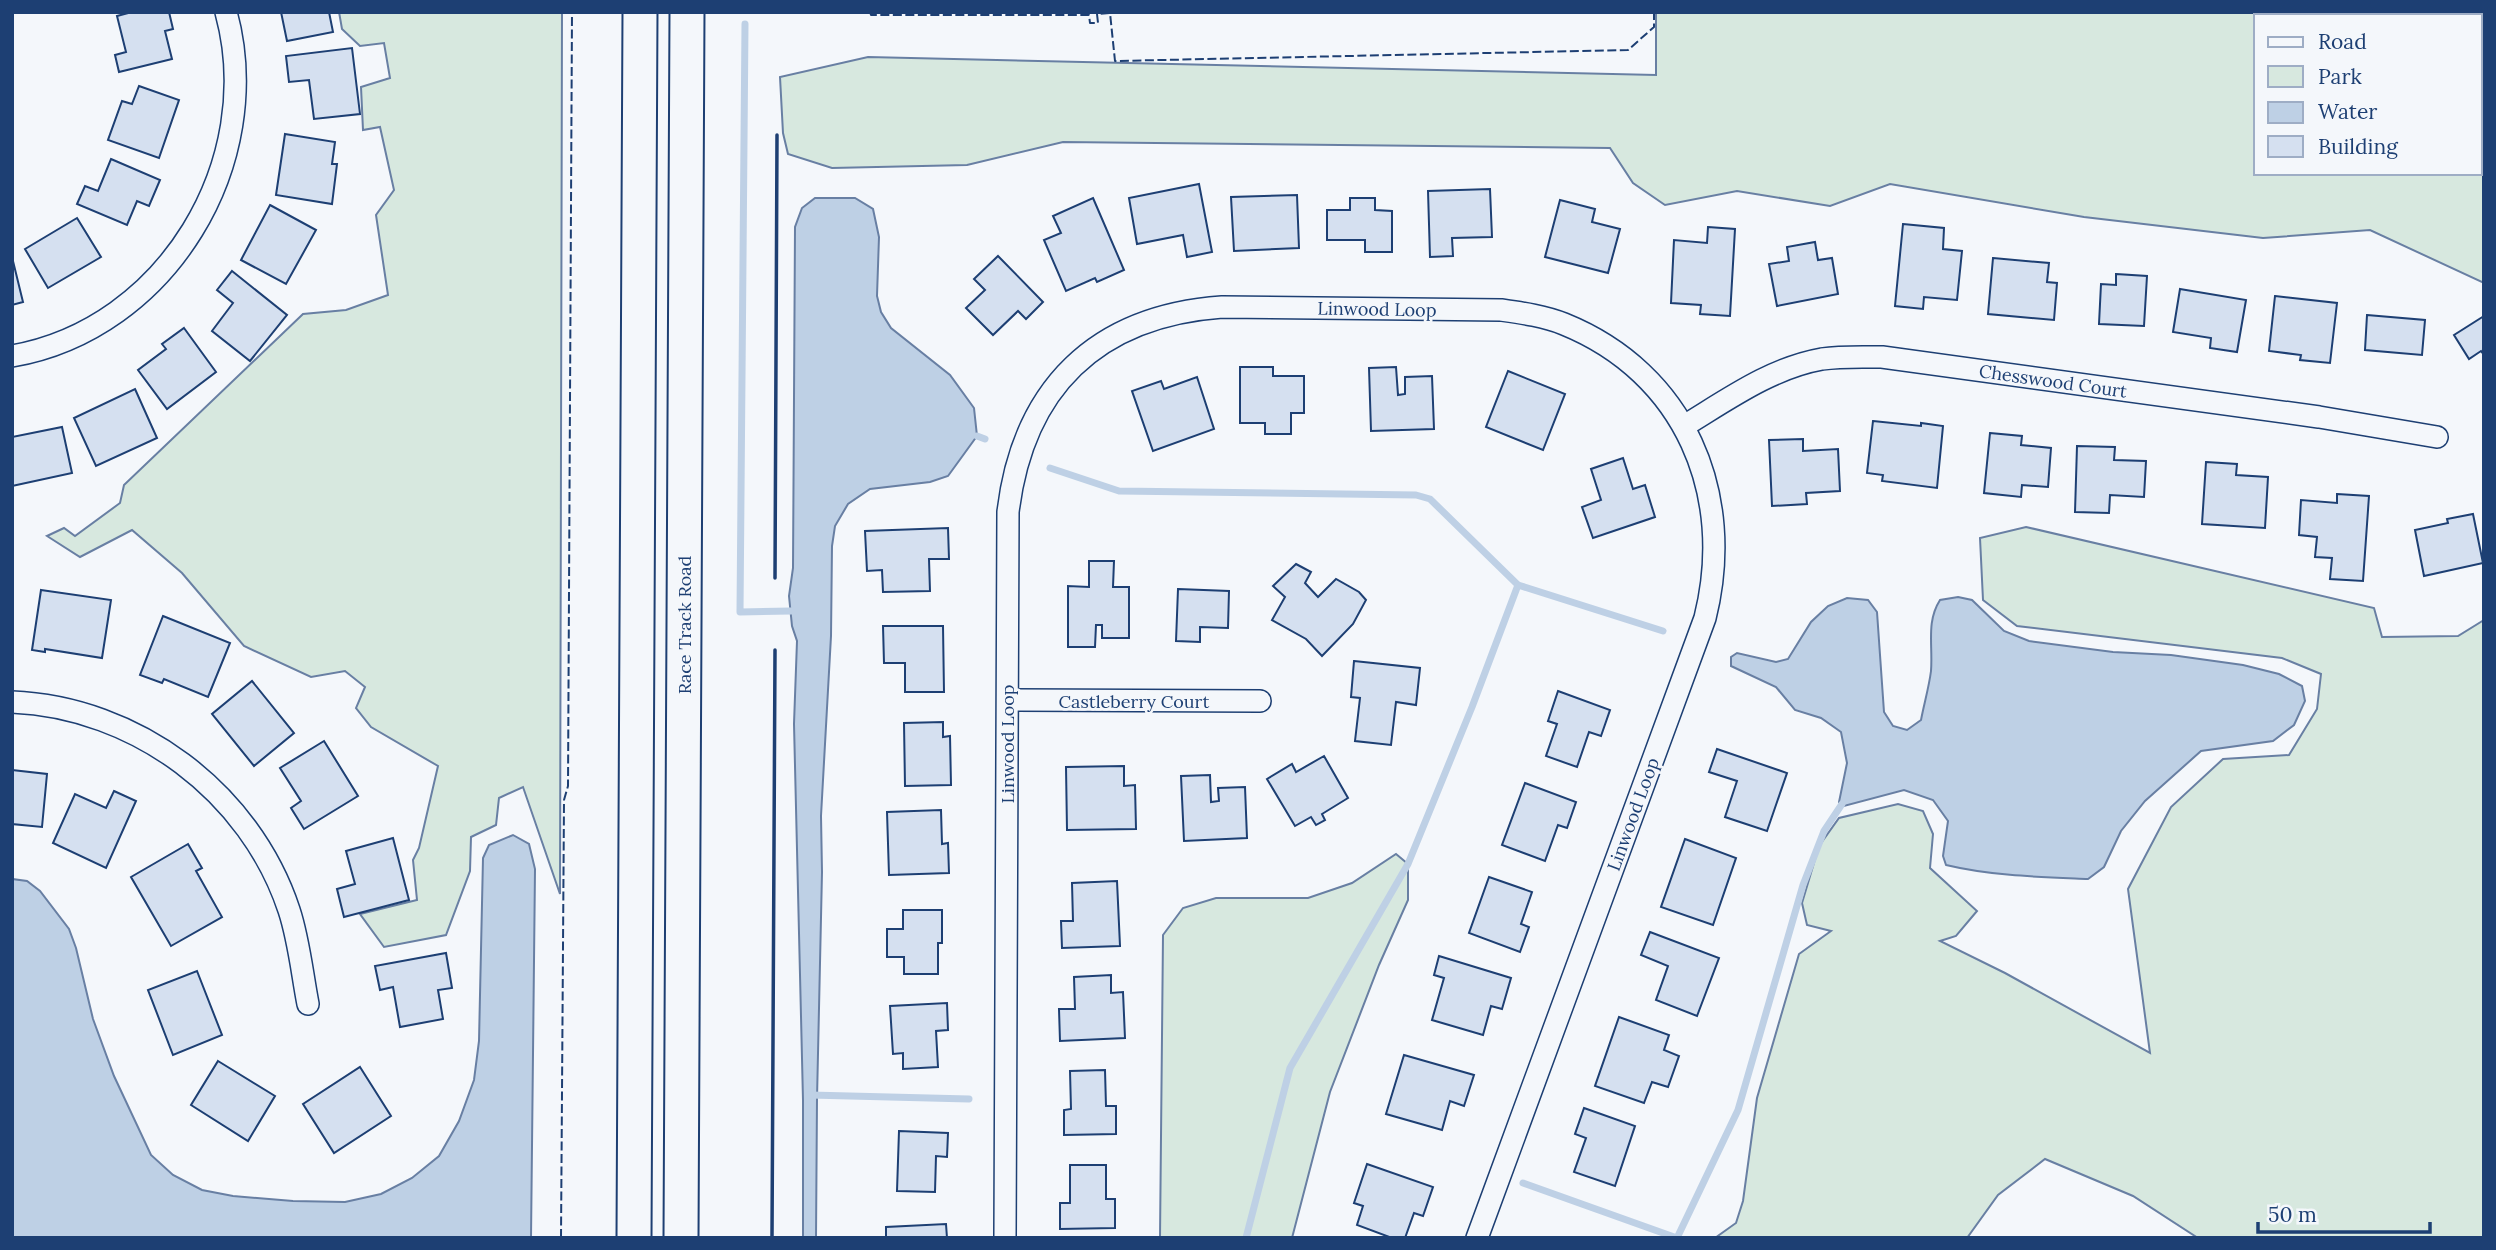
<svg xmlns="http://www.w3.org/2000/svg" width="2496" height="1250" font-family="Lora,serif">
<rect width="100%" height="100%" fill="#f4f7fb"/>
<!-- green -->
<g fill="#d7e8df" stroke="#687fa3" stroke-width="2" fill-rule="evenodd">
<polygon points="339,12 562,12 560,894 523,787 499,798 496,825 471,837 470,871 446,935 384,947 360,914 417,900 413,860 419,848 438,766 371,727 356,708 365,687 345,671 311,677 244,646 182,573 132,530 80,557 47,536 64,528 75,536 120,503 124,485 303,314 346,310 388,295 376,215 394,190 380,127 363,130 361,87 390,78 384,43 360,46 342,29"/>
<path d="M 1656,12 L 2484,12 L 2484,283 L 2370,230 L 2263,238 L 2084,217 L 1890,184 L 1830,206 L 1737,191 L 1665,205 L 1633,183 L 1610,148 L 1063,142 L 967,165 L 832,168 L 788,154 L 783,133 L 780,77 L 868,57 L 1656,75 ZM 2256,16 L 2480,16 L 2480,173 L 2256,173 Z"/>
<polygon points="2026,527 2374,608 2382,637 2458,636 2484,620 2484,1238 2198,1238 2133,1196 2045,1159 1998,1195 1967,1238 1715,1238 1736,1223 1743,1201 1757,1098 1799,954 1831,931 1807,925 1802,903 1819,846 1839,818 1898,804 1923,811 1933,834 1930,868 1977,911 1956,936 1940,941 2005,973 2150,1053 2128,889 2171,807 2223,759 2289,755 2317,709 2321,674 2282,658 2017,626 1983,600 1980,538"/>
<polygon points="1396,854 1408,864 1408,900 1379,965 1330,1092 1292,1238 1160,1238 1163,935 1183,908 1216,898 1308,898 1352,883"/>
</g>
<!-- water -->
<g fill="#bed0e5" stroke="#687fa3" stroke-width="2">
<polygon points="815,198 855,198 873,209 879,237 877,296 881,312 891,328 950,375 974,408 977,436 948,476 930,482 870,489 848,504 835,526 832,546 831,636 821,816 822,872 817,1099 816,1238 803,1238 803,1100 794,724 797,641 792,626 789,596 793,568 795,227 802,208"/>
<path d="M 1958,597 L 1972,600 L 2004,631 L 2029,641 L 2113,652 L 2171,655 L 2243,665 L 2279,674 L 2302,686 L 2305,701 L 2294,725 L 2273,741 L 2201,751 L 2145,801 L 2121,831 L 2104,867 L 2088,879 C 2040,877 1992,876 1946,865 L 1943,856 L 1948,821 L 1933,800 L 1904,790 L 1844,806 L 1839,802 L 1847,763 L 1841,732 L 1821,718 L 1795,710 L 1776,687 L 1731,666 L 1731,657 L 1737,653 L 1776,662 L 1788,659 L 1811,622 L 1828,606 L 1847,598 L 1868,600 L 1877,612 L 1884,712 L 1893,726 L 1907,730 L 1921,720 C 1924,704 1929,687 1931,671 C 1933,645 1926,622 1940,600 Z"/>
<polygon points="513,835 529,844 535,869 531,1238 12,1238 12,879 27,881 40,891 69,929 76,948 93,1019 114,1076 151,1155 173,1175 202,1190 233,1196 293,1201 345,1202 381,1194 412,1178 439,1156 459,1121 474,1080 479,1041 483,858 489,845"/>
</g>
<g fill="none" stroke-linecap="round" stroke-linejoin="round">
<!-- stream -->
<g stroke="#bed0e5" stroke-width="7">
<polyline points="745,24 740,612 791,611"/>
<polyline points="977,436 985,439"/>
<polyline points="1050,468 1119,491 1416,495 1430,499 1518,585 1663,631"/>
<polyline points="810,1095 969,1099"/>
<polyline points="1523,1183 1677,1238"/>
<polyline points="1246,1238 1290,1068 1408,864 1472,707 1518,585"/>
<polyline points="1677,1238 1738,1110 1803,885 1824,831 1842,804"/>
</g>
</g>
<!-- building -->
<g fill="#d5e0f0" stroke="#1d3f73" stroke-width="2">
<polygon points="132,12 169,12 173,29 165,31 172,59 119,72 115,55 126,52 117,16"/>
<polygon points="281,12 329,12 333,32 287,41"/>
<polygon points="352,48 360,114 314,119 309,80 289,82 286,56"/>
<polygon points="139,86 179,100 159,158 108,140 122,101 132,104"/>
<polygon points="285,134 335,142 332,164 337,164 332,204 276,195"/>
<polygon points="111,159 160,180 149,206 137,201 127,225 77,204 85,186 98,191"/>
<polygon points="1199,184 1212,252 1187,257 1183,235 1137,244 1129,198"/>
<polygon points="1490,189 1492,237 1452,238 1453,256 1430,257 1428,191"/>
<polygon points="1297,195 1299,248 1234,251 1231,197"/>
<polygon points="1093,198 1124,270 1097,282 1095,278 1066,291 1044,240 1061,233 1053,216"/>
<polygon points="1350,198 1375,198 1375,210 1392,211 1392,252 1365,252 1365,240 1327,240 1327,210 1350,210"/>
<polygon points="1560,200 1595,209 1592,222 1620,229 1608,273 1545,257"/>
<polygon points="270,205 316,230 286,284 241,260"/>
<polygon points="77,218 101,257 48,288 25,249"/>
<polygon points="1903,224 1944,228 1943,249 1962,251 1957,300 1924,297 1923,309 1895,306"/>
<polygon points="1708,227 1735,229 1730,316 1700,314 1701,305 1671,303 1674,240 1707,243"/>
<polygon points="1815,242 1818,260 1832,258 1838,294 1777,306 1769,264 1789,261 1787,247"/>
<polygon points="998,256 1043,302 1026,319 1018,311 993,335 966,308 985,290 974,279"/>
<polygon points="12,257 23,302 12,305"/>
<polygon points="1993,258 2049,263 2047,282 2057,283 2054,320 1988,314"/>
<polygon points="232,271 287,315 250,361 212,331 233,303 217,290"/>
<polygon points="2116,274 2147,276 2144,326 2099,324 2101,284 2116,285"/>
<polygon points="2180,289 2246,300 2237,352 2210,348 2211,338 2173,332"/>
<polygon points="2275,296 2337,303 2330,363 2300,360 2301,355 2269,351"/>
<polygon points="2367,315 2425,320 2422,355 2365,350"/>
<polygon points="2484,316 2484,355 2481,351 2469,359 2454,335"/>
<polygon points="184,328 216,372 167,409 138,370 166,349 162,344"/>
<polygon points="1240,367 1273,367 1273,376 1304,376 1304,413 1291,413 1291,434 1265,434 1265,423 1240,423"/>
<polygon points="1396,367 1398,395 1405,394 1405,377 1432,376 1434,429 1371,431 1369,368"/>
<polygon points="1508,371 1565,394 1543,450 1486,427"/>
<polygon points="1197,377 1214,429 1153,451 1132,391 1161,381 1164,389"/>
<polygon points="135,389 157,438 96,466 74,418"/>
<polygon points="1873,421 1921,426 1921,423 1943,426 1937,488 1882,481 1883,475 1867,473"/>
<polygon points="62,427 72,473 12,486 12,437"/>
<polygon points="1990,433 2022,436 2021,445 2051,448 2048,487 2022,485 2021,497 1984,493"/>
<polygon points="1803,439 1803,451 1838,449 1840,491 1806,493 1807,504 1772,506 1769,440"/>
<polygon points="2077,446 2115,447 2114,460 2146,461 2144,497 2110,495 2109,513 2075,512"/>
<polygon points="1623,458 1633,489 1645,485 1655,517 1593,538 1582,507 1601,500 1591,469"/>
<polygon points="2206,462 2237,464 2236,475 2268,477 2265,528 2202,524"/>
<polygon points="2337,494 2369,496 2363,581 2330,579 2332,558 2315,557 2317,537 2299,535 2301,500 2337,503"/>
<polygon points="2473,514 2483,563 2424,576 2415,530 2448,523 2447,519"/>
<polygon points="948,528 949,559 929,559 930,591 883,592 882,570 867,571 865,531"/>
<polygon points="1089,561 1114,561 1113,587 1129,587 1129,638 1102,638 1102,625 1096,625 1095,647 1068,647 1068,586 1089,587"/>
<polygon points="1296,564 1311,572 1305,583 1318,597 1336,579 1359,592 1366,600 1353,624 1322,656 1306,639 1272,620 1285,597 1273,586"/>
<polygon points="1178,589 1229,591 1228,628 1200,627 1200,642 1176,641"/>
<polygon points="41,590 111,600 102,658 45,649 45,652 32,650"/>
<polygon points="163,616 230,643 208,697 164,679 162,683 140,675"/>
<polygon points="883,626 943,626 944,692 905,692 905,663 884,663"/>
<polygon points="1354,661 1420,668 1416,705 1396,702 1391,745 1355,741 1360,698 1351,697"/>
<polygon points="252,681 294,733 254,766 212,714"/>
<polygon points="1558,691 1610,710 1601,736 1589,732 1577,767 1546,756 1557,724 1548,721"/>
<polygon points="943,722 943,737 950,736 951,785 905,786 904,723"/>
<polygon points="324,741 358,796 304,829 291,808 301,801 280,768"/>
<polygon points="1717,749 1787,773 1767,831 1725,817 1737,781 1709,772"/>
<polygon points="1324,756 1348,798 1322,814 1325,820 1316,825 1311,817 1295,826 1267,779 1292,764 1296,772"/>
<polygon points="1124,766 1124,786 1135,785 1136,829 1067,830 1066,767"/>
<polygon points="12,770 47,774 42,827 12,824"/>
<polygon points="1210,775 1211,802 1219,801 1218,788 1245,787 1247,838 1184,841 1181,776"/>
<polygon points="1525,783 1576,802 1567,828 1558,825 1545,861 1502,845"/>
<polygon points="114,791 136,801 106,868 53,843 75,794 106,808"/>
<polygon points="941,810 942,844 948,843 949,873 889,875 887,812"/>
<polygon points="393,838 409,900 344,917 337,889 355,884 346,851"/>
<polygon points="1685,839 1736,858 1713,925 1661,907"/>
<polygon points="188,844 202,868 196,871 222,917 171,946 131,877"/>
<polygon points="1489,877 1532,892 1521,924 1529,927 1520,952 1469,933"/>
<polygon points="1117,881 1120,946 1062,948 1061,921 1073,921 1072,883"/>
<polygon points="903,910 942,910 942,943 938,943 938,974 904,974 904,957 887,957 887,929 903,929"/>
<polygon points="1650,932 1719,958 1697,1016 1656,1000 1668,966 1641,955"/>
<polygon points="446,953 452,988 438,990 443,1019 400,1027 393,987 380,990 375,966"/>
<polygon points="1439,956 1511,978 1502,1009 1491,1006 1483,1035 1432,1020 1444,978 1434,975"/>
<polygon points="197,971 222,1035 173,1055 148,990"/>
<polygon points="1111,975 1111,993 1123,992 1125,1038 1060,1041 1059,1009 1075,1009 1074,977"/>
<polygon points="947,1003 948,1030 936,1031 938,1067 903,1069 903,1053 893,1054 890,1006"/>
<polygon points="1619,1017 1669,1035 1664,1050 1679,1056 1668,1087 1652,1082 1644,1103 1595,1086"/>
<polygon points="1404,1055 1474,1075 1464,1106 1450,1101 1442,1130 1386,1114"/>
<polygon points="218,1061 275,1096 248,1141 191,1105"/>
<polygon points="360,1067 391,1116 334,1153 303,1104"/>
<polygon points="1105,1070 1106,1106 1116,1106 1116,1134 1064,1135 1064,1110 1071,1109 1070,1071"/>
<polygon points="1584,1108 1635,1126 1615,1186 1574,1172 1586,1138 1575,1134"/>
<polygon points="899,1131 948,1133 947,1157 936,1156 935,1192 897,1191"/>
<polygon points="1367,1164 1433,1187 1423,1216 1414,1213 1405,1238 1392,1238 1357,1225 1363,1206 1354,1203"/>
<polygon points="1070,1165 1106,1165 1106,1199 1115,1199 1115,1228 1060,1229 1060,1203 1070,1203"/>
<polygon points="946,1224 947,1238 886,1238 886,1227"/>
</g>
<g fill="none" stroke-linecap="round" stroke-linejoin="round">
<defs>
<g id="street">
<path d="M 12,356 C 167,329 267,162 226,12"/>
<path d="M 1684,426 C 1727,400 1771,368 1822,359 C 1842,356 1862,357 1882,357 L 2319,417 L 2437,437"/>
<polyline points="1008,700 1260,701"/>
<path d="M 12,702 C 136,707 250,792 289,910 C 299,940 302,973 308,1004"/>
<path d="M 1005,1238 L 1008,512 C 1023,388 1096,316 1222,307 L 1501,310 C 1522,313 1544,316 1564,324 C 1685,373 1736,494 1705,618 L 1477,1238"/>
</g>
<g id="primary">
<polyline points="634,1238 640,12"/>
<polyline points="681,1238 687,12"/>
</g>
</defs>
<!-- street casing -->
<use href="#street" stroke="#1d3f73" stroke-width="24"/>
<!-- primary casing -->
<use href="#primary" stroke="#1d3f73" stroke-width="37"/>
<!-- street -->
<use href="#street" stroke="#f4f7fb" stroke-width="21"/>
<!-- primary -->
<use href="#primary" stroke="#f4f7fb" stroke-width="33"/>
<!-- fence -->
<g stroke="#1d3f73" stroke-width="2" stroke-dasharray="9 3.5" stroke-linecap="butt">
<polyline points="870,12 871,15 1089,15 1090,23 1098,23 1097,14 1110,13 1115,61 1628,50 1654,27 1654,12"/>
<polyline points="561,1238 564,800 568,786 572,12"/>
</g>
<!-- wall -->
<g stroke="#1d3f73" stroke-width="3.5">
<polyline points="775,578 777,135"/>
<polyline points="772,1238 775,650"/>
</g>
</g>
<g text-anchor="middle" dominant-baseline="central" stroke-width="5" stroke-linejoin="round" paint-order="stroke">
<!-- street labels -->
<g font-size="18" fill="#1d3f73" stroke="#f4f7fb">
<text transform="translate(1377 309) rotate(1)">Linwood Loop</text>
<text transform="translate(2053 381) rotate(8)">Chesswood Court</text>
<text transform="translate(684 625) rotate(-90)">Race Track Road</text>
<text x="1134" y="701">Castleberry Court</text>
<text transform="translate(1007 744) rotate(-90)">Linwood Loop</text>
<text transform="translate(1633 814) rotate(-70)">Linwood Loop</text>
</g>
</g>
<!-- border -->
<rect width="2496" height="1250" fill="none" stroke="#1d3f73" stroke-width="28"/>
<!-- legend -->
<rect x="2254" y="14" width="228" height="161" fill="#f4f7fb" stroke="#9eadc5" stroke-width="2"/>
<rect x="2268" y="37" width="35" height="10" fill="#f4f7fb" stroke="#9eadc5" stroke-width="2"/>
<text x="2318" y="49" font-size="21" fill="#1d3f73">Road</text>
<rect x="2268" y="66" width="35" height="21" fill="#d7e8df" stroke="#9eadc5" stroke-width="2"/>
<text x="2318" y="84" font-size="21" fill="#1d3f73">Park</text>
<rect x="2268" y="102" width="35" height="21" fill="#bed0e5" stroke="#9eadc5" stroke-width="2"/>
<text x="2318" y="119" font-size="21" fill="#1d3f73">Water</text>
<rect x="2268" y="136" width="35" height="21" fill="#d5e0f0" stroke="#9eadc5" stroke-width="2"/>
<text x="2318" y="154" font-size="21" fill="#1d3f73">Building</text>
<!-- scale -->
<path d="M2258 1222v10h172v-10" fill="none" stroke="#1d3f73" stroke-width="3.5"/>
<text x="2268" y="1222" font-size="21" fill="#1d3f73" stroke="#f4f7fb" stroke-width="5" paint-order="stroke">50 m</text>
</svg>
